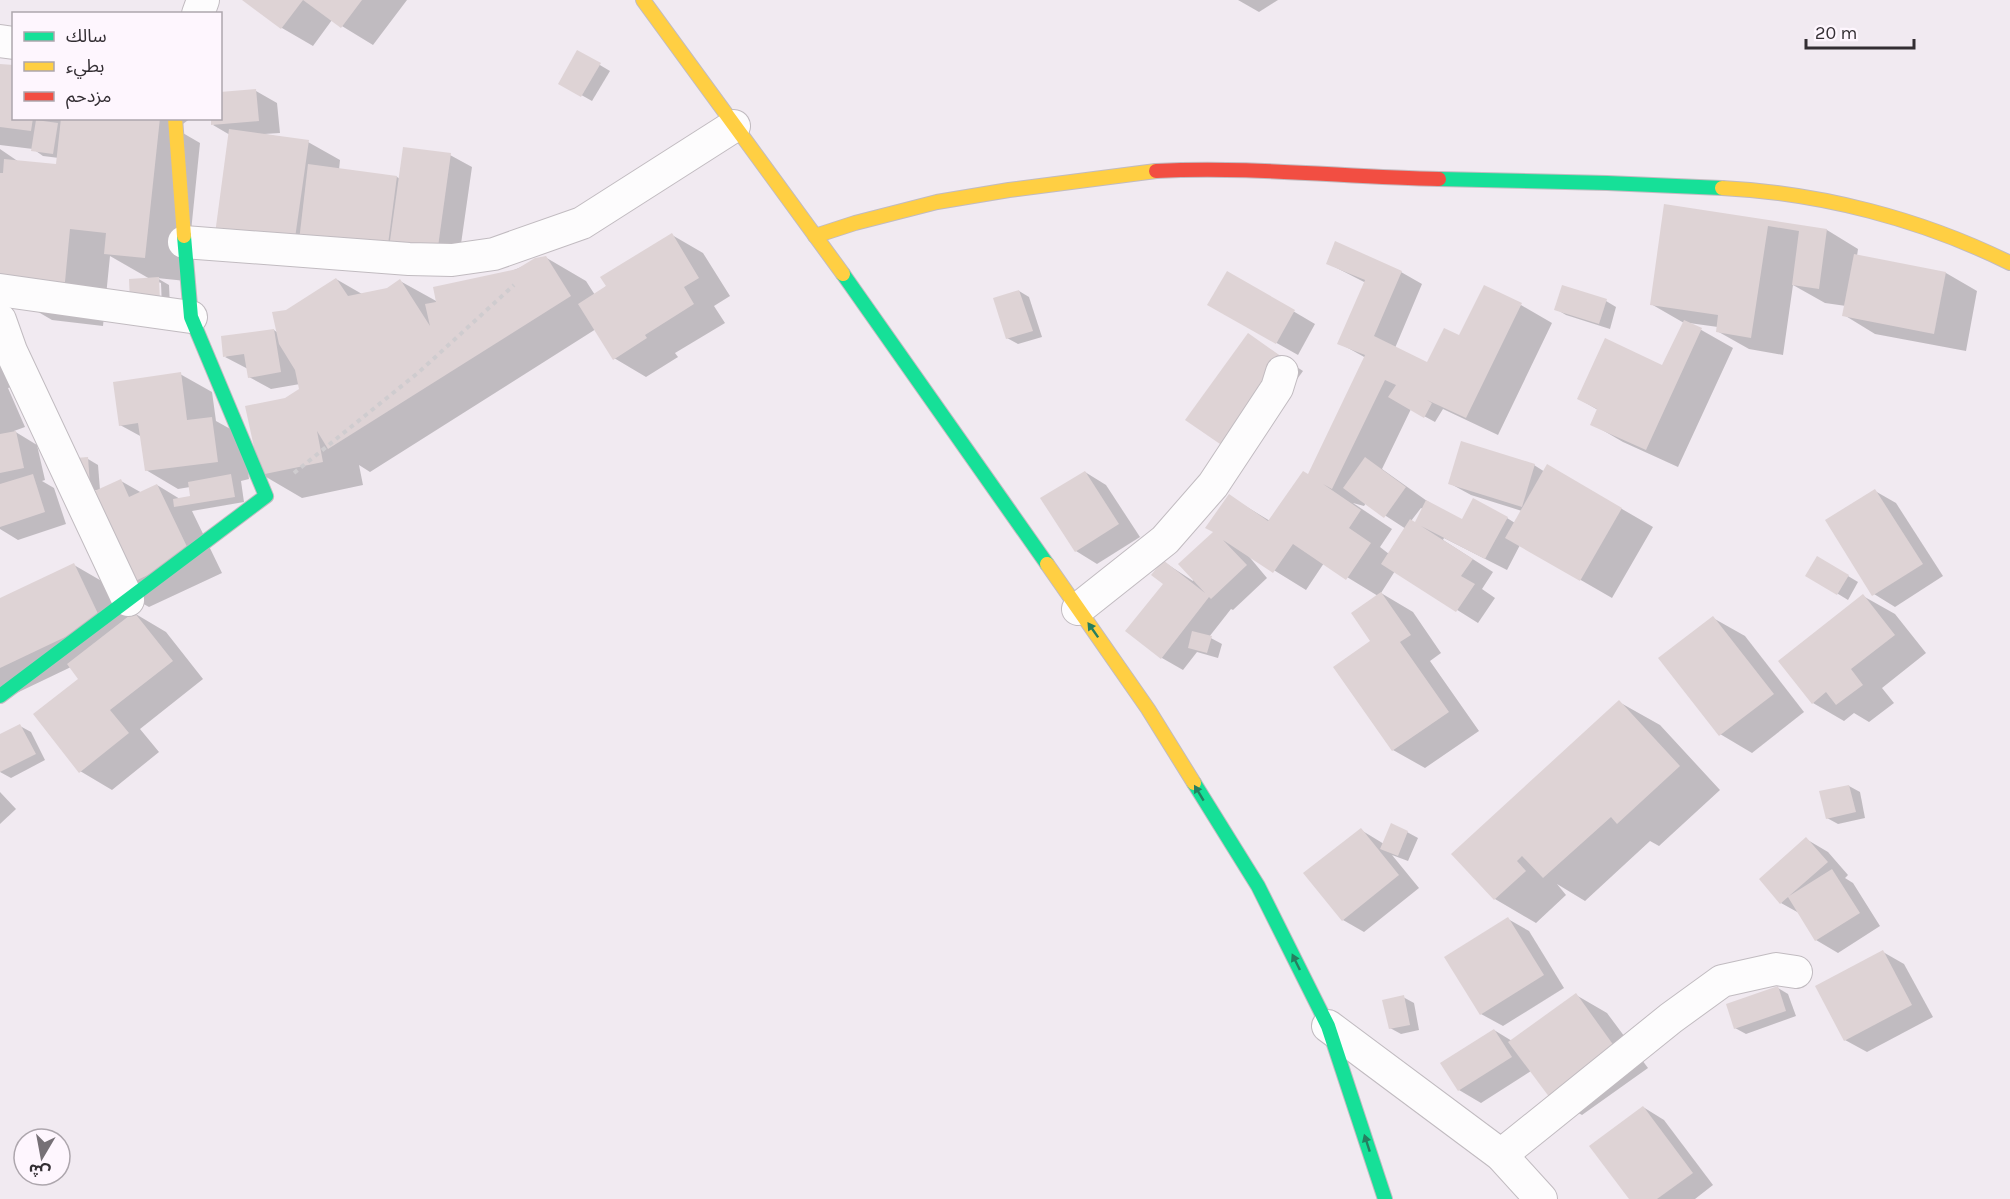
<svg xmlns="http://www.w3.org/2000/svg" width="2010" height="1199" font-family="Karla,'Noto Sans Arabic',sans-serif">
<rect width="100%" height="100%" fill="#f1eaf1"/>
<!-- shadow -->
<g fill="#0003" fill-rule="evenodd">
<polygon points="244,0 407,0 373,45 332,20 313,46 282,28"/>
<polygon points="1238,0 1278,0 1259,12"/>
<polygon points="578,52 610,71 592,101 560,83"/>
<polygon points="0,65 14,118 191,118 176,129 200,143 186,281 157,278 169,285 170,307 162,308 161,283 150,279 110,256 103,326 52,320 16,299 0,293 0,149 19,162 58,166 59,158 43,156 33,149 0,145"/>
<polygon points="256,91 277,103 280,133 264,134 308,142 340,160 339,170 397,177 400,179 450,155 472,167 458,265 248,251 230,135 213,125"/>
<polygon points="1666,206 1827,230 1858,249 1857,256 1946,273 1977,291 1966,351 1875,334 1844,315 1846,306 1825,303 1793,285 1783,355 1749,349 1717,331 1718,327 1689,323 1733,348 1678,467 1623,442 1592,424 1598,410 1579,399 1663,367 1684,323 1651,304"/>
<polygon points="672,235 703,253 730,296 714,306 725,323 675,353 678,357 646,377 614,358 596,329 370,472 359,465 363,485 302,498 261,474 286,399 301,390 300,384 271,389 249,377 248,369 225,357 274,330 278,333 286,311 336,279 362,294 387,289 400,281 438,302 545,257 586,281 595,295"/>
<path d="M 1327,263 L 1401,272 L 1422,284 L 1395,348 L 1428,364 L 1460,337 L 1521,305 L 1552,323 L 1498,435 L 1443,409 L 1435,422 L 1411,409 L 1382,469 L 1427,501 L 1462,521 L 1507,518 L 1515,523 L 1522,511 L 1471,495 L 1449,483 L 1534,465 L 1545,472 L 1548,466 L 1653,527 L 1612,598 L 1520,545 L 1507,570 L 1444,538 L 1443,540 L 1493,572 L 1482,589 L 1495,598 L 1478,623 L 1395,571 L 1381,593 L 1413,612 L 1441,653 L 1430,661 L 1479,731 L 1425,768 L 1393,750 L 1373,641 L 1378,596 L 1324,563 L 1306,590 L 1246,553 L 1267,578 L 1233,610 L 1231,609 L 1209,637 L 1222,644 L 1218,658 L 1197,652 L 1183,670 L 1162,658 L 1165,584 L 1164,562 L 1193,581 L 1229,496 L 1270,521 L 1309,476 L 1366,358 L 1339,343 L 1366,283 ZM 1353,503 L 1364,506 L 1366,503 L 1406,529 L 1389,554 L 1380,547 L 1392,529 ZM 1421,508 L 1423,509 L 1415,524 L 1411,521 Z"/>
<polygon points="1228,273 1315,324 1298,355 1209,305"/>
<polygon points="1019,291 1029,297 1042,337 1018,344 1007,338"/>
<polygon points="1606,301 1616,307 1610,329 1566,315 1556,309"/>
<polygon points="1248,335 1303,371 1242,455 1220,443"/>
<polygon points="0,343 15,386 8,388 25,427 14,431 37,445 45,480 42,481 54,488 66,524 18,540 0,529"/>
<polygon points="180,374 212,392 216,421 243,436 249,479 241,481 244,502 192,511 222,573 149,607 117,589 121,481 142,493 157,485 180,499 191,497 190,487 178,489 146,470 142,437 120,425"/>
<polygon points="88,459 98,465 100,490 77,491"/>
<polygon points="1085,472 1106,485 1140,537 1097,564 1076,551"/>
<polygon points="1875,491 1896,503 1943,576 1895,607 1874,594"/>
<polygon points="1818,558 1858,582 1848,600 1807,575"/>
<polygon points="74,565 105,583 134,613 166,632 203,679 140,729 159,752 112,790 80,771 81,679 71,667 0,701 0,599"/>
<polygon points="1863,596 1895,614 1926,653 1882,688 1894,703 1869,722 1854,713 1844,721 1813,703"/>
<polygon points="1713,618 1745,636 1804,712 1752,753 1720,734"/>
<polygon points="1619,702 1660,725 1720,790 1659,846 1650,841 1585,901 1557,884 1566,895 1536,923 1495,899 1453,854"/>
<polygon points="20,726 31,732 45,760 11,778 0,772 0,736"/>
<polygon points="1849,786 1860,792 1865,818 1838,824 1827,818"/>
<polygon points="0,792 16,809 0,824"/>
<polygon points="1361,830 1384,844 1407,832 1418,838 1408,861 1392,855 1419,888 1364,932 1343,920"/>
<polygon points="1806,839 1828,852 1848,875 1845,878 1853,883 1880,926 1838,953 1816,940 1799,913 1781,903"/>
<polygon points="1508,919 1529,931 1564,988 1503,1026 1481,1014"/>
<polygon points="1883,952 1904,964 1933,1017 1867,1052 1845,1040"/>
<polygon points="1778,988 1788,994 1796,1016 1746,1034 1735,1028"/>
<polygon points="1576,995 1607,1013 1648,1068 1582,1115 1551,1097 1531,1071 1481,1103 1459,1090 1442,1063 1494,1030 1512,1041"/>
<polygon points="1403,997 1414,1003 1419,1030 1401,1034 1390,1028"/>
<polygon points="1643,1107 1664,1120 1713,1185 1695,1199 1631,1199"/>
</g>
<!-- building -->
<g fill="#ded3d5">
<polygon points="242,0 303,0 281,29"/>
<polygon points="303,0 362,0 341,28"/>
<polygon points="577,50 601,63 581,97 558,84"/>
<polygon points="0,64 14,65 14,118 33,118 31,131 0,127"/>
<polygon points="256,89 259,121 211,125 211,118 220,118 220,92"/>
<polygon points="61,118 160,118 145,258 104,254 106,233 70,229 63,303 0,280 0,173 3,173 4,159 56,164"/>
<polygon points="36,120 58,123 53,154 31,151"/>
<polygon points="229,129 309,140 294,245 215,234"/>
<polygon points="403,147 451,153 437,254 389,248"/>
<polygon points="308,164 397,176 387,252 299,241"/>
<polygon points="1664,204 1827,229 1819,289 1792,285 1799,231 1768,226 1751,338 1716,332 1718,315 1650,305"/>
<polygon points="672,233 699,278 684,287 694,304 645,335 647,338 613,360 578,304 606,286 600,277"/>
<polygon points="1335,241 1402,271 1374,336 1427,362 1444,328 1459,335 1484,285 1522,303 1466,418 1427,400 1432,403 1424,418 1388,397 1396,385 1385,380 1332,489 1323,484 1361,510 1349,528 1371,543 1346,580 1293,544 1273,573 1223,540 1247,565 1211,599 1209,597 1161,659 1125,631 1163,584 1151,575 1163,560 1205,593 1178,564 1213,532 1205,528 1229,494 1268,521 1303,471 1308,474 1365,355 1337,344 1365,280 1326,264"/>
<polygon points="1854,254 1946,272 1934,334 1842,316"/>
<polygon points="546,256 571,296 328,449 317,431 323,462 260,475 245,406 285,398 299,389 295,370 279,344 272,312 286,310 336,278 348,296 387,288 400,279 430,326 425,304 436,302 433,287 517,269 535,258"/>
<polygon points="1227,271 1295,310 1276,344 1207,305"/>
<polygon points="159,277 160,302 130,303 129,279"/>
<polygon points="1562,285 1607,299 1599,324 1554,310"/>
<polygon points="1019,290 1033,331 1006,339 993,298"/>
<polygon points="1684,320 1702,328 1646,450 1590,425 1597,409 1577,399 1605,338 1662,365"/>
<polygon points="274,329 281,372 248,378 244,354 223,357 221,336"/>
<polygon points="1248,333 1282,357 1220,444 1185,420"/>
<polygon points="181,372 187,420 212,417 218,462 145,471 138,423 119,426 113,382"/>
<polygon points="16,431 24,468 0,473 0,434"/>
<polygon points="1461,441 1535,464 1522,507 1448,484"/>
<polygon points="88,457 90,485 63,459"/>
<polygon points="1365,457 1406,487 1384,518 1343,488"/>
<polygon points="1547,464 1622,508 1580,581 1505,538"/>
<polygon points="1085,471 1119,524 1075,552 1040,498"/>
<polygon points="33,474 45,512 0,527 0,484"/>
<polygon points="231,474 235,497 174,507 173,499 190,496 188,482"/>
<polygon points="121,479 129,497 157,484 191,555 116,590 77,499"/>
<polygon points="1875,489 1923,564 1872,596 1825,520"/>
<polygon points="1473,498 1508,517 1485,559 1421,526 1473,559 1461,576 1475,584 1456,612 1381,564 1410,519 1415,522 1426,500 1462,519"/>
<polygon points="1817,556 1849,575 1837,595 1805,576"/>
<polygon points="74,563 101,620 0,668 0,598"/>
<polygon points="1381,592 1411,635 1400,642 1449,712 1392,751 1333,667 1370,641 1351,613"/>
<polygon points="1863,594 1895,635 1851,669 1863,685 1836,705 1826,692 1812,704 1778,661"/>
<polygon points="134,612 173,661 110,710 129,733 79,773 33,714 78,679 67,664"/>
<polygon points="1713,616 1774,694 1719,736 1658,658"/>
<polygon points="1192,631 1212,636 1207,653 1188,648"/>
<polygon points="1619,700 1680,766 1617,824 1611,817 1543,878 1522,856 1517,861 1526,871 1494,900 1451,854"/>
<polygon points="20,724 36,754 0,772 0,734"/>
<polygon points="1849,785 1856,812 1826,819 1819,791"/>
<polygon points="1391,823 1408,831 1398,856 1380,849"/>
<polygon points="1361,828 1399,875 1342,921 1303,873"/>
<polygon points="1806,837 1828,862 1789,896 1832,869 1860,913 1815,941 1788,897 1780,904 1759,879"/>
<polygon points="1508,917 1544,975 1480,1015 1444,957"/>
<polygon points="1883,950 1912,1005 1844,1041 1815,986"/>
<polygon points="1778,986 1786,1011 1734,1029 1726,1004"/>
<polygon points="1576,993 1617,1050 1550,1098 1508,1042"/>
<polygon points="1404,995 1410,1025 1389,1029 1382,1000"/>
<polygon points="1494,1029 1512,1057 1458,1091 1440,1063"/>
<polygon points="1643,1106 1693,1173 1657,1199 1629,1199 1589,1146"/>
</g>
<g fill="none" stroke-linecap="round" stroke-linejoin="round">
<defs>
<g id="street">
<polyline points="198,14 203,0"/>
<polyline points="0,41 14,43"/>
<polyline points="184,242 409,259 452,260 494,254 582,223 734,126"/>
<polyline points="0,290 191,317"/>
<polyline points="0,320 11,351 128,600"/>
<polyline points="1078,609 1165,540 1213,485 1277,388 1282,372"/>
<polyline points="1328,1026 1501,1155 1541,1199"/>
<polyline points="1501,1155 1671,1018 1722,981 1776,969 1796,972"/>
</g>
<g id="fast">
<polyline points="1439,179 1607,183 1722,188"/>
<polyline points="843,274 1047,564"/>
<polyline points="0,696 266,496 191,317 184,236"/>
<polyline points="1194,783 1258,886 1328,1026 1385,1199"/>
</g>
<g id="slow">
<polyline points="643,0 843,274"/>
<polyline points="175,118 184,236"/>
<path d="M 1722,188 C 1821,193 1921,219 2010,263"/>
<polyline points="815,236 855,223 937,202 1009,190 1156,171"/>
<polyline points="1047,564 1148,709 1194,783"/>
</g>
<path id="jam" d="M 1156,171 C 1250,166 1344,177 1439,179"/>
</defs>
<!-- street casing -->
<use href="#street" stroke="#c1bbc0" stroke-width="34"/>
<!-- fast casing -->
<use href="#fast" stroke="#c1bbc0" stroke-width="16"/>
<!-- slow casing -->
<use href="#slow" stroke="#c1bbc0" stroke-width="16"/>
<!-- jam casing -->
<use href="#jam" stroke="#c1bbc0" stroke-width="16"/>
<!-- path -->
<polyline stroke="#cfcccf" stroke-width="4" stroke-dasharray="4.5 4.5" stroke-linecap="butt" points="294,473 419,372 514,285"/>
<!-- street -->
<use href="#street" stroke="#fdfcfd" stroke-width="32"/>
<!-- fast -->
<use href="#fast" stroke="#16e098" stroke-width="14"/>
<!-- slow -->
<use href="#slow" stroke="#ffcf43" stroke-width="14"/>
<!-- jam -->
<use href="#jam" stroke="#f24e42" stroke-width="14"/>
</g>
<!-- one-way arrows -->
<defs><path id="oneway-solid" d="M-6-.8H1V-3.2L6.5 0L1 3.2V.8H-6Z" transform="scale(1.5)"/></defs>
<g fill="#267e60">
<use href="#oneway-solid" transform="translate(1093 630) rotate(-125)"/>
<use href="#oneway-solid" transform="translate(1199 793) rotate(-121)"/>
<use href="#oneway-solid" transform="translate(1296 962) rotate(-116)"/>
<use href="#oneway-solid" transform="translate(1367 1143) rotate(-108)"/>
</g>
<!-- legend -->
<rect x="12" y="12" width="210" height="108" fill="#fef6fe" stroke="#ada6ad" stroke-width="1.5"/>
<rect x="24" y="32" width="30" height="9" fill="#16e098" stroke="#ada6ad" stroke-width="1.5"/>
<text x="66" y="42" font-size="18" fill="#332e33">سالك</text>
<rect x="24" y="62" width="30" height="9" fill="#ffcf43" stroke="#ada6ad" stroke-width="1.5"/>
<text x="66" y="72" font-size="18" fill="#332e33">بطيء</text>
<rect x="24" y="92" width="30" height="9" fill="#f24e42" stroke="#ada6ad" stroke-width="1.5"/>
<text x="66" y="102" font-size="18" fill="#332e33">مزدحم</text>
<!-- north arrow -->
<g transform="translate(42 1157) rotate(190)"><circle r="28" fill="#fef6fe" stroke="#ada6ad" stroke-width="1.5"/>
<path d="M0-4.5L10 22L0 15L-10 22Z" fill="#767076"/>
<text y="-9" font-size="16" font-weight="bold" text-anchor="middle" fill="#332e33">ش</text>
</g>
<!-- scale -->
<path d="M1806 39v9h108v-9" fill="none" stroke="#332e33" stroke-width="3"/>
<text x="1815" y="39" font-size="18" fill="#332e33" stroke="#fef6fe" stroke-width="4.5" paint-order="stroke">20 m</text>
</svg>
